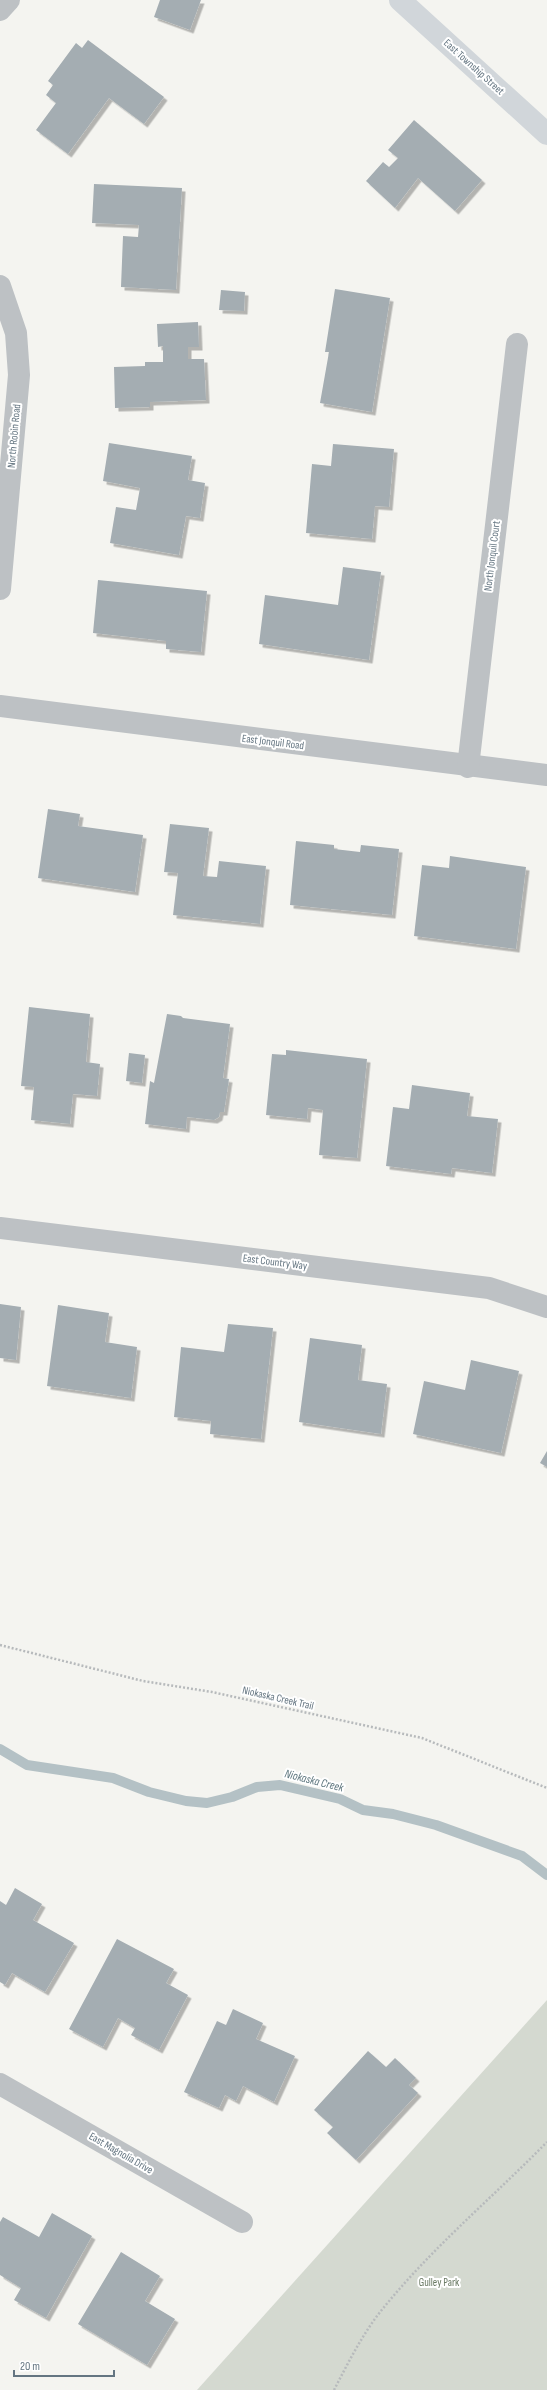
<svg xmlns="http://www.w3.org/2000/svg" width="547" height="2390" font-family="'Sofia Sans Condensed',sans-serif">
<defs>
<filter id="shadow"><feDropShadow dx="3.5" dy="3.5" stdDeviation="0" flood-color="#0004"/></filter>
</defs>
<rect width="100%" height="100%" fill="#f4f4f0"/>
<!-- green -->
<polygon fill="#d4d9d0" points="547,2000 547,2390 197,2390"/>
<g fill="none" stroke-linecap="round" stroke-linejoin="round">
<!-- stream -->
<polyline stroke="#b4c1c5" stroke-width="10" points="0,1749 27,1765 113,1778 149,1792 186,1801 207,1803 232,1797 257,1787 280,1785 340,1799 363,1810 393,1814 436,1825 522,1856 547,1875"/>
</g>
<!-- building -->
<g fill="#a4adb2" filter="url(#shadow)">
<polygon points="160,0 201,0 190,30 154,17"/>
<polygon points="88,40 164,97 144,124 109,98 68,154 36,130 56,103 46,95 53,85 48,81 76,43 82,48"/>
<polygon points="414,120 482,180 455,211 418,178 395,208 366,181 383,162 389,167 398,158 388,150"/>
<polygon points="94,184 182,188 176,290 121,287 123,236 138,237 139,225 92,223"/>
<polygon points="335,289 390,298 372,412 320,403 329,352 325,352"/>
<polygon points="221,290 245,292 244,311 219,310"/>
<polygon points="198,322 199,347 188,347 188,359 204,359 206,400 150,402 150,407 115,408 114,367 145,366 145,362 163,362 163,346 158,347 157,324"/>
<polygon points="109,443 192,456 188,480 205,483 200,518 186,516 179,555 110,543 116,507 136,510 140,488 103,481"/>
<polygon points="333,444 394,449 389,507 375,506 372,539 306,533 312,464 331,466"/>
<polygon points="343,567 381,572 369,660 259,644 265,595 338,605"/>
<polygon points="98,580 207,591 201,652 166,649 166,641 93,633"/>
<polygon points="48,809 80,814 78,826 143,835 135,892 38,878"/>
<polygon points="170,824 209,828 203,876 217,877 219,861 266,866 260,924 173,915 178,873 164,872"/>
<polygon points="296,841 334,845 334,849 360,852 361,845 399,849 392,915 290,905"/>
<polygon points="450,856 526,867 516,949 414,936 422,865 449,868"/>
<polygon points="29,1007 90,1014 86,1062 100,1064 97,1096 73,1094 70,1124 31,1120 34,1087 21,1086"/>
<polygon points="167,1014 181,1016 183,1018 230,1024 223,1078 229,1079 224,1112 220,1112 219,1117 214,1120 187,1117 186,1129 145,1124 150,1081 154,1083"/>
<polygon points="286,1050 367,1059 357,1158 319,1155 323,1110 308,1108 307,1119 266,1115 272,1054 286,1055"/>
<polygon points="129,1053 145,1055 142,1083 126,1081"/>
<polygon points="412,1085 470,1093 467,1116 498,1119 492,1173 452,1168 451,1174 386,1166 393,1107 409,1109"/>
<polygon points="0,1304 21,1307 16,1360 0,1358"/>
<polygon points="58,1305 109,1313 105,1342 137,1347 131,1398 47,1386"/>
<polygon points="228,1324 273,1328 261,1439 210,1434 211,1421 174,1417 181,1347 224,1352"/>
<polygon points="310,1338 362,1345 358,1380 387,1384 381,1434 299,1422"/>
<polygon points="471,1360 519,1371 501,1453 413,1434 424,1381 465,1390"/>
<polygon points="547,1451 547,1467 540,1463"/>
<polygon points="15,1888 42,1904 33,1920 74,1943 45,1992 12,1973 5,1985 0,1982 0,1901 6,1905"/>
<polygon points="117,1939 174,1969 166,1983 188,1995 159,2050 131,2035 135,2028 118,2018 103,2047 69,2029"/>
<polygon points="233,2009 263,2023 256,2039 295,2056 274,2102 243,2086 236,2101 225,2095 219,2108 184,2092 217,2021 226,2025"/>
<polygon points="368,2051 386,2067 395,2058 416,2078 409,2085 418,2093 356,2160 327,2133 333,2127 314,2110"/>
<polygon points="52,2213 92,2236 46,2318 14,2300 21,2288 0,2275 0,2222 3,2217 39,2237"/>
<polygon points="121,2252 160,2276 145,2301 175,2319 147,2365 78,2324"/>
</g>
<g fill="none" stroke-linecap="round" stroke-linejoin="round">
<!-- path -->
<g stroke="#b7babc" stroke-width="2.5" stroke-dasharray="2 2" stroke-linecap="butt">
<polyline points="0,1645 143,1681 212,1692 422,1738 547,1788"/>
<path d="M 334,2390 C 347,2365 360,2339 377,2316 C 427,2252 490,2200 547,2142"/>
</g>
<!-- street -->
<g stroke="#bdc1c4" stroke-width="22">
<polyline points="0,10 9,0"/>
<polyline points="0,286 16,333 19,375 0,589"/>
<polyline points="0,706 547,775"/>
<polyline points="468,767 517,344"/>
<polyline points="0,1228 489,1288 547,1307"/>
<polyline points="0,2084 242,2222"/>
</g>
<!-- secondary -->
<polyline stroke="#d1d6da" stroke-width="22" points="400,0 547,134"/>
</g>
<g text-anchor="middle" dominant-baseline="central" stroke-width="4" stroke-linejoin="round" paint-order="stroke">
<!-- street labels -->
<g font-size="11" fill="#647581" stroke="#fff">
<text transform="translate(474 67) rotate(42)">East Township Street</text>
<text transform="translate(14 436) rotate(-85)">North Robin Road</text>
<text transform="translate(492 556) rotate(-83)">North Jonquil Court</text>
<text transform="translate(273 742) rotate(7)">East Jonquil Road</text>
<text transform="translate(275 1262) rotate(7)">East Country Way</text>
<text transform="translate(278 1698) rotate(13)">Niokaska Creek Trail</text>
<text transform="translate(121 2153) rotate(30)">East Magnolia Drive</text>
</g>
<!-- park labels -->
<g font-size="11" fill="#687862" stroke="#fff">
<text x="439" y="2282">Gulley Park</text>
</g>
<!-- water labels -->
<g font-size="12" font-style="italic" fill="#5f777f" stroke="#fff">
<text transform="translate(314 1781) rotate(14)">Niokaska Creek</text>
</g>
</g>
<!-- scale -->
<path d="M14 2370v6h100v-6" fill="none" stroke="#647581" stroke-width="2"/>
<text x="20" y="2370" font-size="12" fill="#647581" stroke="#ffffff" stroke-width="3" paint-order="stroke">20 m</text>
</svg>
